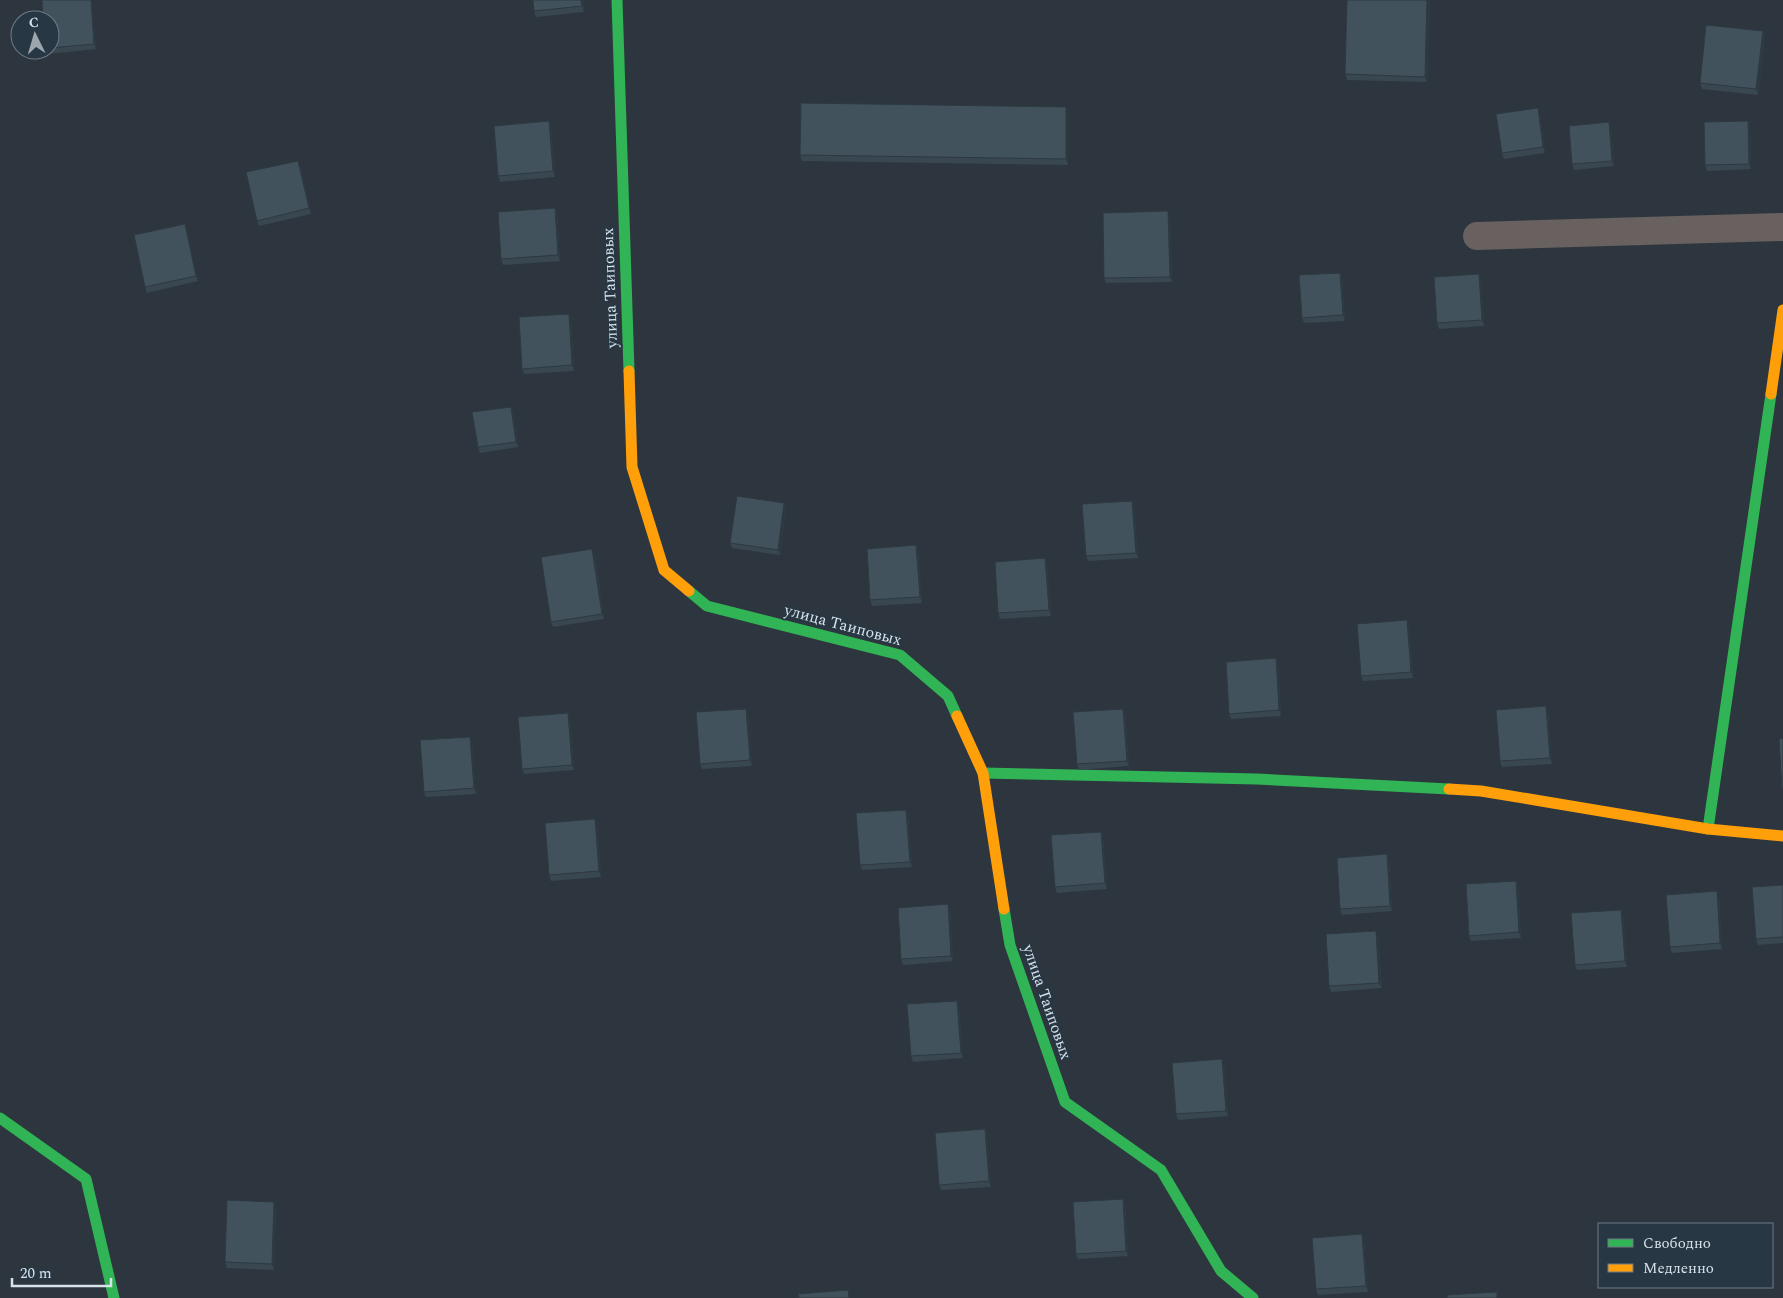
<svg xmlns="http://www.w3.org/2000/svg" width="1783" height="1298" font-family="Spectral,serif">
<rect width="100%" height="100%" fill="#2d363e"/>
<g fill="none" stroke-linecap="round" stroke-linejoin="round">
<!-- street -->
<polyline stroke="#68615f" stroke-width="28" points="1477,236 1783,227"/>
<!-- fast -->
<g stroke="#30b455" stroke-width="11">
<polyline points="617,0 629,371"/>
<polyline points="689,591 707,606 900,655 948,696 957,716"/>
<polyline points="983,773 1257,779 1449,789"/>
<polyline points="1708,829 1771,394"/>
<polyline points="1004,909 1010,945 1065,1102 1161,1170 1221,1271 1253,1298"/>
<polyline points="0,1118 86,1179 114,1298"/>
</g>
<!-- slow -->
<g stroke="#ff9f0a" stroke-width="11">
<polyline points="629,371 632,467 664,570 689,591"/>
<polyline points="1771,394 1783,310"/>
<polyline points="957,716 983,773 1004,909"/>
<polyline points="1449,789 1481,791 1708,829 1783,836"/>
</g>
</g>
<!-- wall -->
<g fill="#384750">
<polygon points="92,0 96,49 48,54 47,50 50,50 50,20"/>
<polygon points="583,0 584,12 536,17 534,11"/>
<polygon points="1347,0 1430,0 1427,82 1347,80 1345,74"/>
<polygon points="1763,31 1765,37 1758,95 1702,89 1700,83"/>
<polygon points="1538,108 1540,114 1545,153 1504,159 1502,153"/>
<polygon points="1068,113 1068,165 802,161 800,155"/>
<polygon points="549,121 551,126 555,177 500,182 498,176"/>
<polygon points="1750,126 1751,169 1707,171 1705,165"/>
<polygon points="1611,128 1614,166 1574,170 1572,164"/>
<polygon points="300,166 311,214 259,226 257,221"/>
<polygon points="555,208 557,213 560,261 503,265 501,259"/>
<polygon points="1170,217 1172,282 1106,283 1104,278"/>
<polygon points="185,224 187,230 198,281 147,293 145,287"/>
<polygon points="1340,273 1342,278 1345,321 1304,323 1302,318"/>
<polygon points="1481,280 1484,326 1439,329 1437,323"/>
<polygon points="571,319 574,371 524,374 522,369"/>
<polygon points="511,407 513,412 518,447 480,453 478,447"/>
<polygon points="784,503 786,508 780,555 732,548 730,543"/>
<polygon points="1134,506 1138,558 1088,561 1086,556"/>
<polygon points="916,545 918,551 922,603 872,606 870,600"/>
<polygon points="595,555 604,619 553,627 551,622"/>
<polygon points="1045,558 1047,564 1051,616 1000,619 998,613"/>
<polygon points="1409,626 1413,678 1363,681 1361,676"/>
<polygon points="1276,658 1278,664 1281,716 1231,719 1229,714"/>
<polygon points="746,709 748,714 752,766 702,769 700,764"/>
<polygon points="1548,712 1552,764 1502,767 1500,761"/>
<polygon points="1125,714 1129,766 1079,770 1077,764"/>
<polygon points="570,719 574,770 524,774 522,769"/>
<polygon points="470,737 472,742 476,794 426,797 424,792"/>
<polygon points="906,810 908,815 912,867 862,870 860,865"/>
<polygon points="597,825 601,877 551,881 549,875"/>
<polygon points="1101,832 1103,837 1107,889 1057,893 1055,887"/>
<polygon points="1389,859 1392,911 1342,915 1340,909"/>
<polygon points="1783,885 1783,943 1758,945 1756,939"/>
<polygon points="1518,886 1521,938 1471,941 1469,936"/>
<polygon points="1719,897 1722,949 1672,953 1670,947"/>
<polygon points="950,909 953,961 903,965 901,959"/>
<polygon points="1623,915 1627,967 1577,970 1575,965"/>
<polygon points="1378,937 1382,988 1331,992 1329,986"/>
<polygon points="959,1007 963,1058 913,1062 911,1056"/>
<polygon points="1224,1064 1228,1116 1178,1120 1176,1114"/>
<polygon points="985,1129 987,1135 991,1187 941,1190 939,1185"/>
<polygon points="1123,1199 1125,1204 1128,1256 1078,1259 1076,1254"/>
<polygon points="276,1207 274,1270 227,1268 225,1262"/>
<polygon points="1362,1234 1364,1240 1368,1292 1318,1295 1316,1289"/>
</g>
<!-- shaded-wall -->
<g fill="#2e3941">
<polygon points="91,0 92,0 96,49 94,44"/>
<polygon points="581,0 583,0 584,12 582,6"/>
<polygon points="1427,0 1430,0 1427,82 1425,77"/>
<polygon points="1763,31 1765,37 1758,95 1756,89"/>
<polygon points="1066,107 1068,113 1068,165 1066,159"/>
<polygon points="1538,108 1540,114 1545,153 1543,147"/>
<polygon points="549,121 551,126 555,177 553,171"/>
<polygon points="1748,121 1750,126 1751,169 1749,164"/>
<polygon points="1609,122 1611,128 1614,166 1612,161"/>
<polygon points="298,161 300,166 311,214 309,208"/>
<polygon points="555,208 557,213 560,261 558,255"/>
<polygon points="1168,211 1170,217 1172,282 1170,277"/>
<polygon points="185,224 187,230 198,281 196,276"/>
<polygon points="1340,273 1342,278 1345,321 1343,315"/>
<polygon points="1479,274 1481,280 1484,326 1482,320"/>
<polygon points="569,314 571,319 574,371 572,365"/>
<polygon points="511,407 513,412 518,447 516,442"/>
<polygon points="1132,501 1134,506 1138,558 1136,553"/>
<polygon points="784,503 786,508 780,555 778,550"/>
<polygon points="916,545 918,551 922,603 920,597"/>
<polygon points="592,549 595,555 604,619 602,614"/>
<polygon points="1045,558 1047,564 1051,616 1049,610"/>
<polygon points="1407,620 1409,626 1413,678 1411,672"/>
<polygon points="1276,658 1278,664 1281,716 1279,710"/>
<polygon points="1546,706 1548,712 1552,764 1550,758"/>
<polygon points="746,709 748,714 752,766 750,760"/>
<polygon points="1123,709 1125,714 1129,766 1127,761"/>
<polygon points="568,713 570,719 574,770 572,765"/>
<polygon points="470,737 472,742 476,794 474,788"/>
<polygon points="906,810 908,815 912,867 910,862"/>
<polygon points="595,819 597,825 601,877 599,871"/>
<polygon points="1101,832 1103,837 1107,889 1105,883"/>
<polygon points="1387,854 1389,859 1392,911 1390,906"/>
<polygon points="1516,881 1518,886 1521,938 1519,932"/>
<polygon points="1717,891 1719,897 1722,949 1720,943"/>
<polygon points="948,904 950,909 953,961 951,956"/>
<polygon points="1621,910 1623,915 1627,967 1625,961"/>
<polygon points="1376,931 1378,937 1382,988 1379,983"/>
<polygon points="957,1001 959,1007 963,1058 961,1053"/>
<polygon points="1222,1059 1224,1064 1228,1116 1226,1111"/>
<polygon points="985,1129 987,1135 991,1187 989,1181"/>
<polygon points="1123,1199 1125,1204 1128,1256 1126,1251"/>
<polygon points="274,1202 276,1207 274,1270 272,1264"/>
<polygon points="1362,1234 1364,1240 1368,1292 1366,1286"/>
</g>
<!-- building -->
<g fill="#41525d" stroke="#2e3941">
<polygon points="42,0 91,0 94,44 50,48 50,20 43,20"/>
<polygon points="533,0 581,0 582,6 534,11"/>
<polygon points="1347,0 1427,0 1425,77 1345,74"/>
<polygon points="1706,25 1763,31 1756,89 1700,83"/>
<polygon points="801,103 1066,107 1066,159 800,155"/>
<polygon points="1538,108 1543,147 1502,153 1496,114"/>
<polygon points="549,121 553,171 498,176 494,126"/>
<polygon points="1748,121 1749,164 1705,165 1704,122"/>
<polygon points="1609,122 1612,161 1572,164 1569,126"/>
<polygon points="298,161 309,208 257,221 246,172"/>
<polygon points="555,208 558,255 501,259 498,212"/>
<polygon points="1168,211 1170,277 1104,278 1103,213"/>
<polygon points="185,224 196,276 145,287 134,235"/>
<polygon points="1340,273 1343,315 1302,318 1299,275"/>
<polygon points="1479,274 1482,320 1437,323 1434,277"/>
<polygon points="569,314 572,365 522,369 519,317"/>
<polygon points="511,407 516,442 478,447 472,412"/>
<polygon points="737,496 784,503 778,550 730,543"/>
<polygon points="1132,501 1136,553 1086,556 1082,504"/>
<polygon points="916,545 920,597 870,600 867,549"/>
<polygon points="592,549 602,614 551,622 541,557"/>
<polygon points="1045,558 1049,610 998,613 995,562"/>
<polygon points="1407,620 1411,672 1361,676 1357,624"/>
<polygon points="1276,658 1279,710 1229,714 1226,662"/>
<polygon points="1546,706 1550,758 1500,761 1496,710"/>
<polygon points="746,709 750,760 700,764 696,712"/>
<polygon points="1123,709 1127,761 1077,764 1073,712"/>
<polygon points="568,713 572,765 522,769 518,717"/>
<polygon points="470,737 474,788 424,792 420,740"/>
<polygon points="1783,738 1783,790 1782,790 1779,739"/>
<polygon points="906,810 910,862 860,865 856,813"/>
<polygon points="595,819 599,871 549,875 545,823"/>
<polygon points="1101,832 1105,883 1055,887 1051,835"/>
<polygon points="1387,854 1390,906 1340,909 1337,858"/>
<polygon points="1516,881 1519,932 1469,936 1466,884"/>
<polygon points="1783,885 1783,937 1756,939 1752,887"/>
<polygon points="1717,891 1720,943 1670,947 1666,895"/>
<polygon points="948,904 951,956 901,959 898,908"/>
<polygon points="1621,910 1625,961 1575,965 1571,913"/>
<polygon points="1376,931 1379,983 1329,986 1326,934"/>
<polygon points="957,1001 961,1053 911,1056 907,1004"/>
<polygon points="1222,1059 1226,1111 1176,1114 1172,1063"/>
<polygon points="985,1129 989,1181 939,1185 935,1133"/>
<polygon points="1123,1199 1126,1251 1076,1254 1073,1202"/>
<polygon points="227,1200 274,1202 272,1264 225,1262"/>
<polygon points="1362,1234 1366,1286 1316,1289 1312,1238"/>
<polygon points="848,1290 849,1298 799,1298 798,1294"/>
<polygon points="1497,1292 1497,1298 1447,1298 1447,1295"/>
</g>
<g text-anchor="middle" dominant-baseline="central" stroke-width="4" stroke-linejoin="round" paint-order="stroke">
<!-- street labels -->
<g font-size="16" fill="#d8e2ea" stroke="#273744">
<text transform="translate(610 288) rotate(-92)">улица Таиповых</text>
<text transform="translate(843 625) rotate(15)">улица Таиповых</text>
<text transform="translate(1047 1002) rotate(71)">улица Таиповых</text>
</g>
</g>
<!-- legend -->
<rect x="1598" y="1223" width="175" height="65" fill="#273744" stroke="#6e7b86"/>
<rect x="1608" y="1239" width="25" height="8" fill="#30b455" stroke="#6e7b86"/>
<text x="1643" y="1248" font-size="15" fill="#d8e2ea">Свободно</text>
<rect x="1608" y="1264" width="25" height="8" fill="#ff9f0a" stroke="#6e7b86"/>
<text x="1643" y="1273" font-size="15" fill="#d8e2ea">Медленно</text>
<!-- north arrow -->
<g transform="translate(35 35) rotate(355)"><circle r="24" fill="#273744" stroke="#6e7b86"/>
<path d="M0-4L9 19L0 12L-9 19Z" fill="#9ca6ae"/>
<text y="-8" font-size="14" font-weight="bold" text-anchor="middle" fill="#d8e2ea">С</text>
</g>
<!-- scale -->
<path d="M12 1278v8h99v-8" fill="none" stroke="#d8e2ea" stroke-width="2.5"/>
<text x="20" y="1278" font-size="15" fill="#d8e2ea" stroke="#273744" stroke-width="4" paint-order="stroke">20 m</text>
</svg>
